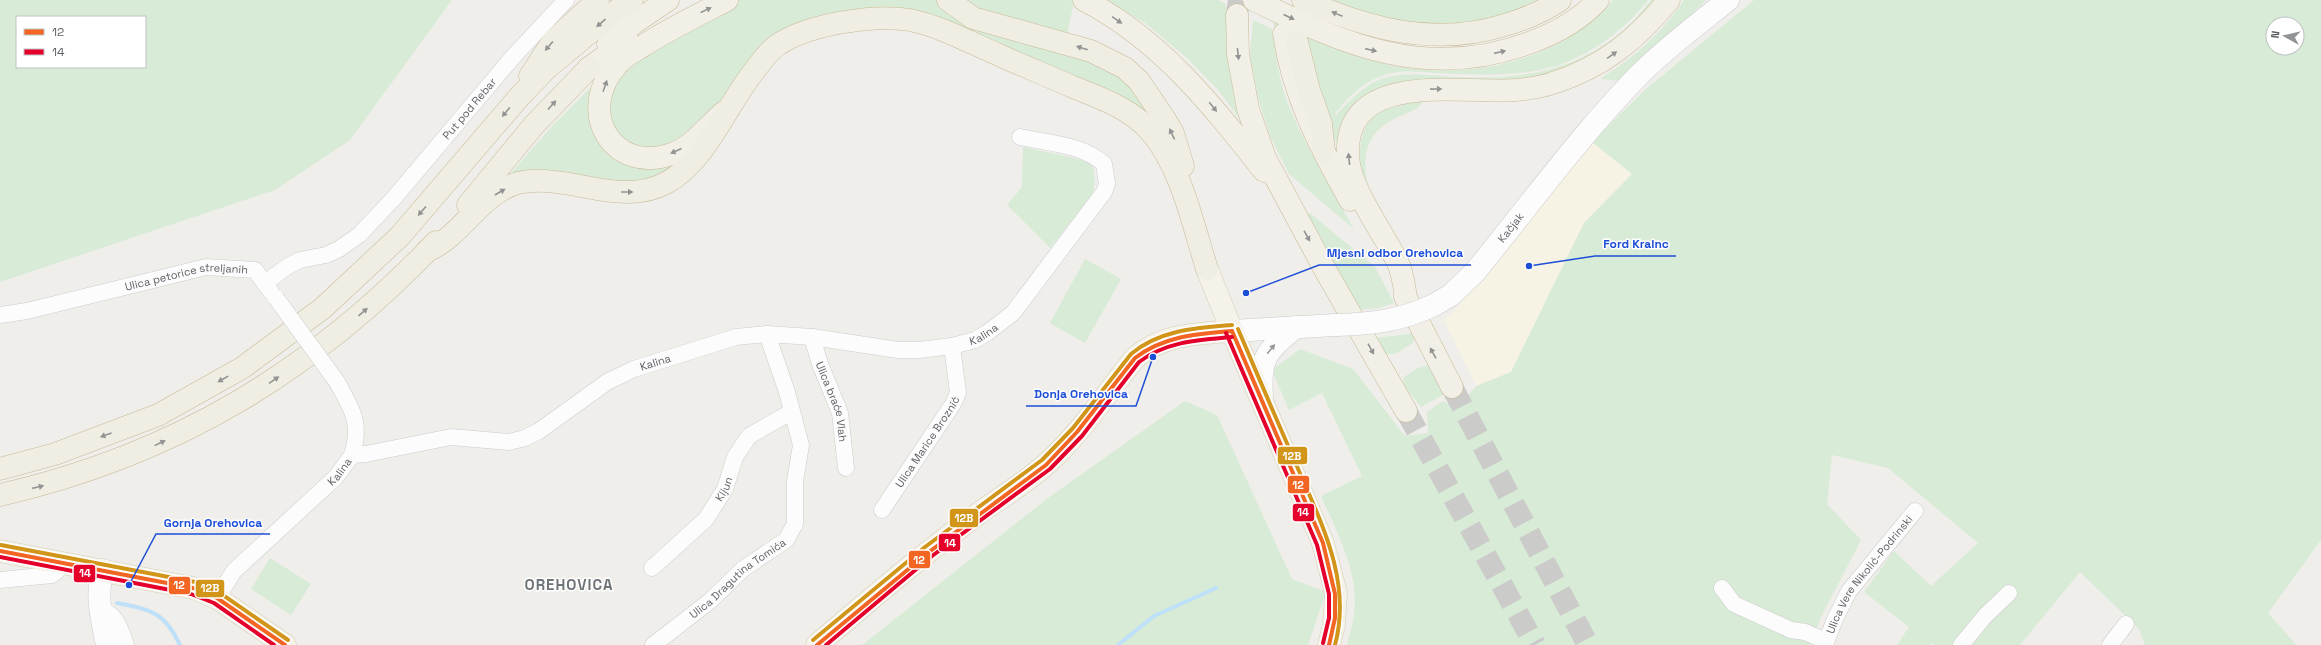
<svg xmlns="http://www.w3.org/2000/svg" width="2321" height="645" font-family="'Space Grotesk',sans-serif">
<rect width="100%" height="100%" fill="#efeeea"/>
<!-- commercial -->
<polygon fill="#f7f3e4" points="1592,142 1632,173 1584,223 1511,372 1476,386 1444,320 1455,310"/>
<!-- green -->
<g fill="#d8ebd6" fill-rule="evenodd">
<path d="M 0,0 L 452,0 L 350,140 L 275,190 L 0,282 ZM 17,17 L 145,17 L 145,67 L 17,67 Z"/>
<polygon points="735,0 938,0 1077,55 1121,77 1136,92 1169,144 954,29 818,23 676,146 634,149 604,121 614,75"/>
<polygon points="960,0 1069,0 1074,2 1067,35 986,13"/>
<path d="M 1103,0 L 1218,0 L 1226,4 C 1225,47 1235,86 1245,126 L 1219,91 L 1188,59 L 1144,22 Z"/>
<path d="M 1329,0 L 1541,0 C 1464,35 1406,30 1329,0 Z"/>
<path d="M 1613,0 L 1648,0 C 1625,30 1588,57 1552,67 C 1522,76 1485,75 1455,74 C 1431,74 1402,67 1379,77 C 1361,84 1347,99 1335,113 L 1336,115 C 1348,102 1363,86 1381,79 C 1404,71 1432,76 1456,77 C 1535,81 1601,66 1651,0 L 1655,0 L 1634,25 L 1580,65 L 1535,79 L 1406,81 C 1397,83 1384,85 1376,91 C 1365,100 1341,131 1337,144 L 1325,119 L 1274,30 L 1274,22 C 1309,38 1344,54 1382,63 C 1460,83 1559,64 1613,0 Z"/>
<path d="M 1684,0 L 1706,0 L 1621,81 L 1600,79 C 1636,56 1660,35 1684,0 Z"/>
<path d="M 1754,0 L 2321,0 L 2321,540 L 2268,613 L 2296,645 L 2145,645 L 2139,629 L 2080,572 L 2020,645 L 1935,645 L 1931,643 L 1930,645 L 1897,645 L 1909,627 L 1864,592 L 1894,551 L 1931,586 L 1978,543 L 1888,468 L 1832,455 L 1827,504 L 1861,540 L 1821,617 L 1810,645 L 1347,645 C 1349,635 1353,625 1354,615 C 1360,573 1337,533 1321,496 L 1362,476 L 1322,393 L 1289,410 L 1272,370 L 1300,349 L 1353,369 L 1405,436 L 1428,433 L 1427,412 L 1443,401 L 1456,410 L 1476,386 L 1511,372 L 1584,223 L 1632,174 L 1592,142 L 1646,89 ZM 2273,24 L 2297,24 L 2297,48 L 2273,48 Z"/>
<path d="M 1253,20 L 1272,29 C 1276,55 1279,82 1289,107 C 1307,149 1332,189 1354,229 L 1289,174 L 1270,136 L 1258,97 L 1250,55 Z"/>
<polygon points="605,73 602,141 691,155 659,176 629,183 505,180 551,127"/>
<path d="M 1425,98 C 1418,111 1411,111 1398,117 C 1367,131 1361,153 1368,185 L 1364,186 C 1358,155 1354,122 1389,106 C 1399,101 1414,100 1425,98 Z"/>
<polygon points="1023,147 1083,160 1093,166 1095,183 1092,195 1050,248 1007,205 1022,187"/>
<polygon points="1310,213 1375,267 1394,303 1379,308 1357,310 1307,215"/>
<polygon points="1085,259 1121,279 1085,343 1050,323"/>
<polygon points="1415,333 1413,343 1395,354 1385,354 1376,338"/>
<polygon points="1428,365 1432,365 1445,394 1421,407 1403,384 1404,377 1418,368"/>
<polygon points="1185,401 1217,415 1292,579 1326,592 1308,645 862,645 1048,498"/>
<polygon points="270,558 311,584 291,615 251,589"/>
</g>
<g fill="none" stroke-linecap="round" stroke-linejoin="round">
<!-- stream -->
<g stroke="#bfe0f9" stroke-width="4">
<path d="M 117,603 C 151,610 164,611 180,645"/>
<polyline points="1118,645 1154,616 1216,588"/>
</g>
<!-- trunk-tunnel -->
<g stroke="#cbcbca" stroke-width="22" stroke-dasharray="22 11" stroke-linecap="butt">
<polyline points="1237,15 1239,0"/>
<polyline points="1452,387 1588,645"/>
<polyline points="1406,411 1535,645"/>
</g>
<defs>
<g id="minor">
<path id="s1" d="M 265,283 L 288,266 L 300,260 L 326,255 L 339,249 L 359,235 L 394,198 L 512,58 L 566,0"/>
<path id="s2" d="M 0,315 L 27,311 L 206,267 L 255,270 L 271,292"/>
<path id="s3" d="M 812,337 L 820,364 L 840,413 L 846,468"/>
<path d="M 337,382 C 352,409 362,423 352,455"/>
<path id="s4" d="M 882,510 L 953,404 L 958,393 L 952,346"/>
<path id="s5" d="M 652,568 L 706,519 L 725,489 L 735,457 L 749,436 L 791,412"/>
<polyline points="0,580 52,575 57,571 63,563"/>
<polyline points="1722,588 1734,604 1791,630 1805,632 1826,641"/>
<path id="s6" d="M 217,598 L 234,571 L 336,477 L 352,455 L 366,454 L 451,437 L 509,442 L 525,438 L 539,431 L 607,382 L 634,369 L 736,337 L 767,334 L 812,337 L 898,350 L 919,350 L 952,346 L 975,340 L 987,333 L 1013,313 L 1104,192 L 1107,184 L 1104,164 C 1082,144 1048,143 1020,137"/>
<path d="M 100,609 C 116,613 121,630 126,645"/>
<path id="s7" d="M 653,645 L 710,601 L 743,569 L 786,540 L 795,524 L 795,481 L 801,445 L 787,392 L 767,334"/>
<path id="s8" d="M 1825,645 L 1835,619 L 1849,591 L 1915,511"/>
<polyline points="1961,645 1985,616 2009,593"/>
<polyline points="2110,645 2126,624"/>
</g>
<g id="secondary">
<path id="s9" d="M 1434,305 L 1451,295 L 1475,272 C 1529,206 1580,135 1640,74 C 1667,47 1698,24 1728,0"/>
<polyline points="1232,331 1335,325"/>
<path d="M 1262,399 C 1260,358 1264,353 1296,327"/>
<path d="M 103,570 C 95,596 102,620 107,645"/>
</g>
<g id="primary">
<polyline points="1207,269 1232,331 1323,543 1336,593 1334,625 1329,645"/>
<polyline points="0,551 193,588 217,598 285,645"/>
<path d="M 817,645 C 866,603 915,561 967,522 C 997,499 1029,482 1056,455 C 1086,426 1109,390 1135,358 C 1162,334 1196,334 1232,331"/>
</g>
<g id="trunk">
<path d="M 1084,0 C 1160,39 1212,105 1264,171"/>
<path d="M 1254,0 C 1346,45 1426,81 1529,43 C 1554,34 1580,20 1598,0"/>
<polyline points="1237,15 1238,54 1248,109 1265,158 1324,268 1406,411"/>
<path d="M 1284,34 C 1293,95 1320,147 1350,200"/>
<polyline points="608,45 634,23 668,0"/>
<polyline points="589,68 627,40"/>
<path d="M 724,112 C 709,125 693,146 674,153 C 613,177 575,111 617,65 C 623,57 633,52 641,47 C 669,29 698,15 727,0"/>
<polyline points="1405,296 1452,387"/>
<path d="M 1406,298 C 1404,286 1403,273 1398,263 C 1383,232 1350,189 1348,157 C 1343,68 1462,94 1515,90 C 1527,89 1542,87 1553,83 C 1603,67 1636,40 1669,0"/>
</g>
<g id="motorway">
<polyline points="948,0 973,18 1091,51 1125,68 1139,81 1164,118 1173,133 1183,166"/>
<path d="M 1303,0 C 1368,29 1434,47 1505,25 C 1525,19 1543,12 1560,0"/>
<polyline points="1297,42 1309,90 1321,124 1324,152"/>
<polyline points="530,76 553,41 598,0"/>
<polyline points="468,205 534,125 589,68"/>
<path d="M 427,251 C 462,236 481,193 518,183 C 567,172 619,208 666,183 C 706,162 727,104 755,70 C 762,61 769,50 779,44 C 810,24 874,14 910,20 C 940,26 971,43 999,55 C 1023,66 1048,76 1073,87 C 1100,98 1130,108 1150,131 C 1181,166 1193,225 1207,269"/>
<polyline points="0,469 55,454 158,415 242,368 323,308 400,236 520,96 546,69 613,13 632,0"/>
<path d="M 0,495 C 175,455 313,371 436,242"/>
</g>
</defs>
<!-- minor casing -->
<use href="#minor" stroke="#cbcccc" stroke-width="17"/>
<!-- secondary casing -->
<use href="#secondary" stroke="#cacacb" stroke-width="23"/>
<!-- primary casing -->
<use href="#primary" stroke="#d7ceb8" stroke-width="23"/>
<!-- trunk casing -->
<use href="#trunk" stroke="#c8b996" stroke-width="23"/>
<!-- motorway casing -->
<use href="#motorway" stroke="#c8b996" stroke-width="23"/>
<!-- minor -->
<use href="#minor" stroke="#fdfcfc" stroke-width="16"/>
<!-- secondary -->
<use href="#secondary" stroke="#fdfcfc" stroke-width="22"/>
<!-- primary -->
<use href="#primary" stroke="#f4f2e9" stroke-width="22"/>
<!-- trunk -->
<use href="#trunk" stroke="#f2f0e6" stroke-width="22"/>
<!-- motorway -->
<use href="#motorway" stroke="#f0ede3" stroke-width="22"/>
<defs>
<polyline id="minor-bridge" points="276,298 337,382"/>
<path id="secondary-bridge" d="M 1335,325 C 1371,324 1401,321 1434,305"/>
</defs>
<!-- minor-bridge casing -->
<use href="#minor-bridge" stroke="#cbcccc" stroke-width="17" stroke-linecap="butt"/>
<!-- secondary-bridge casing -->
<use href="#secondary-bridge" stroke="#cacacb" stroke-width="23" stroke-linecap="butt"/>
<!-- minor-bridge -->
<use href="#minor-bridge" stroke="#fdfcfc" stroke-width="16"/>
<!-- secondary-bridge -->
<use href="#secondary-bridge" stroke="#fdfcfc" stroke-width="22"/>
<defs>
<g id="bus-1">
<polyline points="1232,331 1323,543 1335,594 1335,618 1329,645"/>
<polyline points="0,551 193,588 217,598 285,645"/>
<path d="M 817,645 L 929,552 L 1046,465 L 1077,432 L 1135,358 C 1164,336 1197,334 1232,331"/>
</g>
<g id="bus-2">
<polyline points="1226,333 1317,545 1329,594 1329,618 1323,643"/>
<polyline points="0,557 191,594 214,603 274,645"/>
<path d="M 826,645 L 932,556 L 1050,469 L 1082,436 L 1139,362 C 1167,341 1199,340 1232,337"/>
</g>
<g id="bus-3">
<path d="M 1238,329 C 1256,371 1274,414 1293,457 C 1318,517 1353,578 1335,645"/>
<polyline points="1,545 195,582 220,593 288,640"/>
<path d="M 813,640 L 925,547 L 1042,460 L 1073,428 L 1131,354 C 1160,330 1195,328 1232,325"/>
</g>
</defs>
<!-- bus-1 casing -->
<use href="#bus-1" stroke="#fff" stroke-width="7"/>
<!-- bus-2 casing -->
<use href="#bus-2" stroke="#fff" stroke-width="7"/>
<!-- bus-3 casing -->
<use href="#bus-3" stroke="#fff" stroke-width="7"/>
<!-- bus-1 -->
<use href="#bus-1" stroke="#f26522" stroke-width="4"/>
<!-- bus-2 -->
<use href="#bus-2" stroke="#e4002b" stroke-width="4"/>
<!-- bus-3 -->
<use href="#bus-3" stroke="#d1951a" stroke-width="4"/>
</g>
<!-- one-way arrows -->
<defs><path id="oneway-solid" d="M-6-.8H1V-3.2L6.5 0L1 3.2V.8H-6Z"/></defs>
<g fill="#929494">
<use href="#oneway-solid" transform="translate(706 10) rotate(-26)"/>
<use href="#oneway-solid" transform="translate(1289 17) rotate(25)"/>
<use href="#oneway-solid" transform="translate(1117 20) rotate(34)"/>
<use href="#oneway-solid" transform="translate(1371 50) rotate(13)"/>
<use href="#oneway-solid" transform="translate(1500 52) rotate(-13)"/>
<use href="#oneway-solid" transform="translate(1238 54) rotate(84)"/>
<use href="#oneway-solid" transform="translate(1612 55) rotate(-35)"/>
<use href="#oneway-solid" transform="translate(605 86) rotate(-71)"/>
<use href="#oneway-solid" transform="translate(1436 89) rotate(-1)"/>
<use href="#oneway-solid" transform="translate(1213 107) rotate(51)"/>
<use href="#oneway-solid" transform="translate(676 151) rotate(156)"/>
<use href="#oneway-solid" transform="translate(1349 159) rotate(-96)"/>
<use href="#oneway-solid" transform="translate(1307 236) rotate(61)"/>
<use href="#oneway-solid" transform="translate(1371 349) rotate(61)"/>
<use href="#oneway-solid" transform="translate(1433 353) rotate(-119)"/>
</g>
<g fill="#929393">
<use href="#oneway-solid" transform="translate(1337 14) rotate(-158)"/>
<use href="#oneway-solid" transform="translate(601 23) rotate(139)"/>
<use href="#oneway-solid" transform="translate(549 46) rotate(130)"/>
<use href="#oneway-solid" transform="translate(1082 48) rotate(-163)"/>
<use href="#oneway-solid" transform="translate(552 105) rotate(-48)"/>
<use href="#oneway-solid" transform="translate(506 112) rotate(130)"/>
<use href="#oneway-solid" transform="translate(1172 134) rotate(-115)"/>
<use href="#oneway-solid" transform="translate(500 192) rotate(-30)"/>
<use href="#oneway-solid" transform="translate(627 192)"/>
<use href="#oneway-solid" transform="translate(422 211) rotate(131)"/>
<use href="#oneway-solid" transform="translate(363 312) rotate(-41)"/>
<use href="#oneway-solid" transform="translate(223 379) rotate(151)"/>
<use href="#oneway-solid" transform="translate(274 380) rotate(-34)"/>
<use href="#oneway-solid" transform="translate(106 435) rotate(160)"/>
<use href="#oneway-solid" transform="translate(160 443) rotate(-26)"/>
<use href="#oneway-solid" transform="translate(38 487) rotate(-13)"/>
</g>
<use fill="#96999c" href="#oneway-solid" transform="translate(1271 349) rotate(-51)"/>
<g text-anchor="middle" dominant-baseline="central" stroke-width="3" stroke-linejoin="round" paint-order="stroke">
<!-- street labels -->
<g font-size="11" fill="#5f6368" stroke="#fff">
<text stroke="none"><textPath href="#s1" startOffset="275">Put pod Rebar</textPath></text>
<text stroke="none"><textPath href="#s9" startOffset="110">Kačjak</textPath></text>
<text stroke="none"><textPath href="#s2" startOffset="191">Ulica petorice streljanih</textPath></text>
<text stroke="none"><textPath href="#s6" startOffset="861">Kalina</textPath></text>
<text stroke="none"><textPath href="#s6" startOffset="525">Kalina</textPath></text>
<text stroke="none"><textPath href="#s3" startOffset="68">Ulica braće Vlah</textPath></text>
<text stroke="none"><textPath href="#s4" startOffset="82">Ulica Marice Broznić</textPath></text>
<text stroke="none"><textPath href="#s6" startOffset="177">Kalina</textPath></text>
<text stroke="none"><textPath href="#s5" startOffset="108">Kljun</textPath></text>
<text stroke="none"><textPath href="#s8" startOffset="84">Ulica Vere Nikolić-Podrinski</textPath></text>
<text stroke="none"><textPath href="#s7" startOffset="108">Ulica Dragutina Tomića</textPath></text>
</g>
<!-- district labels -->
<g font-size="15" font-weight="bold" letter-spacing="1" fill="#70757a" stroke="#fff">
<text x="569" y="584">OREHOVICA</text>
</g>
</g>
<!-- callouts -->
<path fill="none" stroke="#1d4ed8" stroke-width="1.5" d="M1529 266L1595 256H1676M1246 293L1319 265H1471M1153 357L1136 406H1026M129 585L156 534H270"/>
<g fill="#1d4ed8" stroke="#fff" stroke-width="1.5">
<circle cx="1529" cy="266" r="4"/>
<circle cx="1246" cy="293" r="4"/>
<circle cx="1153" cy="357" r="4"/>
<circle cx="129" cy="585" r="4"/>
</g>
<g font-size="12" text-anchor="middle" font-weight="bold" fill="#1d4ed8" stroke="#fff" stroke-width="3" stroke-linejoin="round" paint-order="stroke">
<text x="1636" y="248">Ford Krainc</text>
<text x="1395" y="257">Mjesni odbor Orehovica</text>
<text x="1081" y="398">Donja Orehovica</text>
<text x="213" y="527">Gornja Orehovica</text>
</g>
<g stroke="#fff" stroke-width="1.5">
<rect x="1277" y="446" width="31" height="19" rx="4" fill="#d1951a"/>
<rect x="1287" y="475" width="23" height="19" rx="4" fill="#f26522"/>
<rect x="1292" y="503" width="23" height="19" rx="4" fill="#e4002b"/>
<rect x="949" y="508" width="30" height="20" rx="4" fill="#d1951a"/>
<rect x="938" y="533" width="23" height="19" rx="4" fill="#e4002b"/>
<rect x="908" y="550" width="23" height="19" rx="4" fill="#f26522"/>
<rect x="73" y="564" width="23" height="19" rx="4" fill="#e4002b"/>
<rect x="168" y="576" width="23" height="19" rx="4" fill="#f26522"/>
<rect x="195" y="579" width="30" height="19" rx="4" fill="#d1951a"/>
</g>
<g font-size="11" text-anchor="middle" font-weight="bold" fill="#fff">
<text x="1292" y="460">12B</text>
<text x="1298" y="489">12</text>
<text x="1303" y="516">14</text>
<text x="964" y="522">12B</text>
<text x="950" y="547">14</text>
<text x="919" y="564">12</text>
<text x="85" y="577">14</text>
<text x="179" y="589">12</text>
<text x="210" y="592">12B</text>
</g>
<!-- legend -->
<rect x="16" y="16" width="130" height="52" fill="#ffffff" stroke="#bfc1c3"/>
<rect x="24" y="29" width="20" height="6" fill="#f26522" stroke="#bfc1c3"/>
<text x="52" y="36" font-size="12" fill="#5f6368">12</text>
<rect x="24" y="49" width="20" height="6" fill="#e4002b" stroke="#bfc1c3"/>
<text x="52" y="56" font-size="12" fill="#5f6368">14</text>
<!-- north arrow -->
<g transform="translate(2285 36) rotate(278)"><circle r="19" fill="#ffffff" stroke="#bfc1c3"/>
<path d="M0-3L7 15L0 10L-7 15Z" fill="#919496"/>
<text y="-6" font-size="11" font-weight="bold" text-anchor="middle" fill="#5f6368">N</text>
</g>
</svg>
